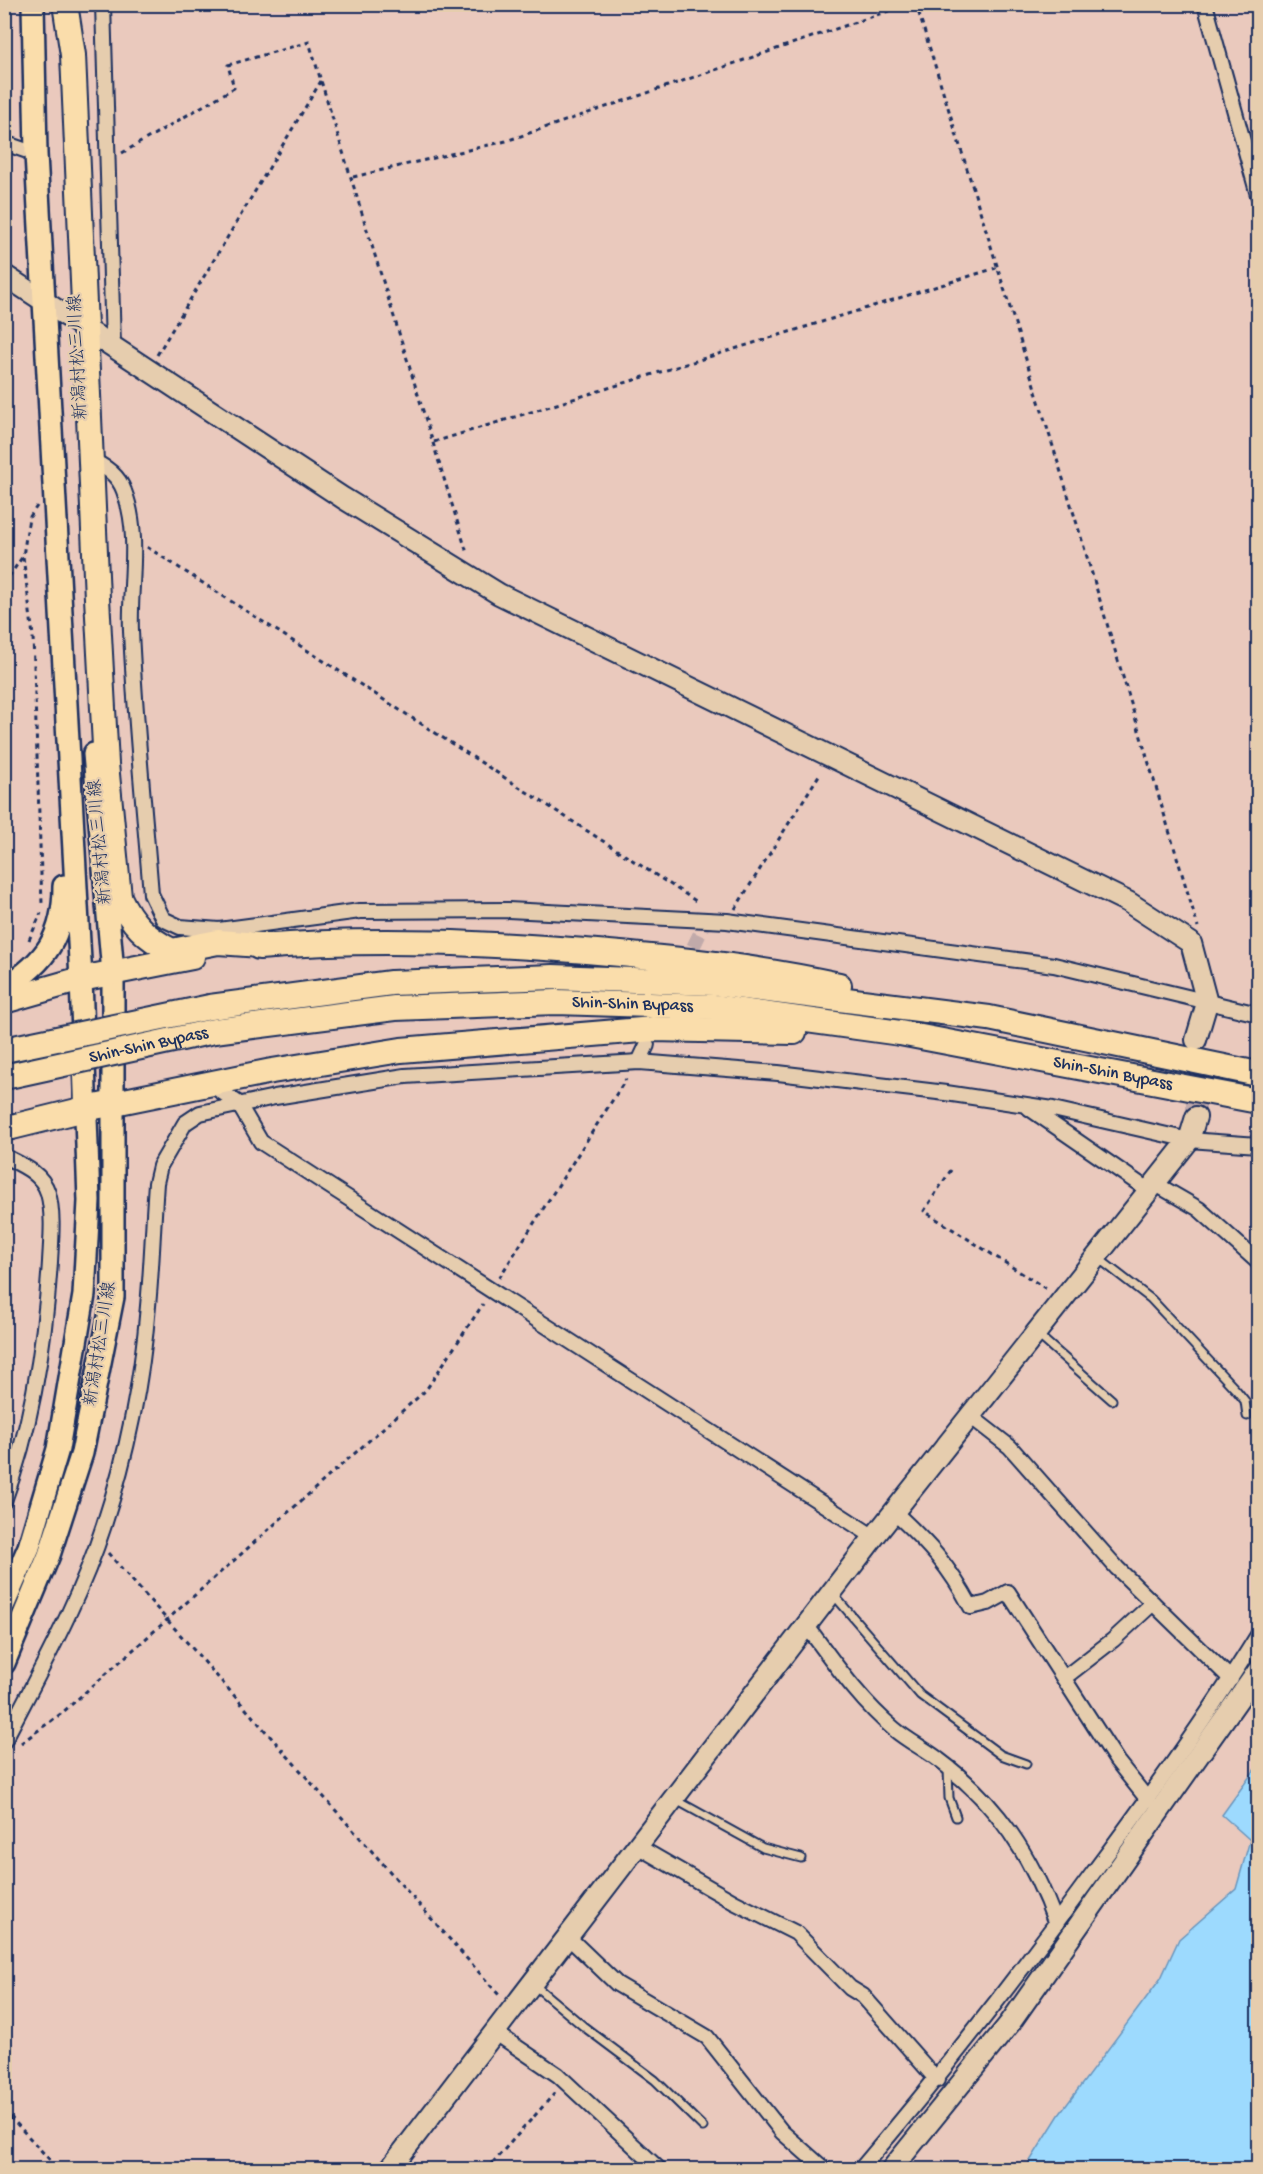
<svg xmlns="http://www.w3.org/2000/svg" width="1263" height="2174" font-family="'Gochi Hand','Klee One',sans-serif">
<rect width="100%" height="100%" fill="#eac9bd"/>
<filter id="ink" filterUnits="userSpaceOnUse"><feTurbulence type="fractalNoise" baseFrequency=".0167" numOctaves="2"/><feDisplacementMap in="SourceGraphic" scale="12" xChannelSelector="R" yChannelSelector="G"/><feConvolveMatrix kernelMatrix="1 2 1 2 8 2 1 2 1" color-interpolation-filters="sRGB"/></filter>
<g filter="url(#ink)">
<!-- water -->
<polygon fill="#9ddafe" stroke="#6996be" stroke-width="1.5" points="1258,1765 1258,2169 1025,2169 1059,2115 1161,1978 1179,1939 1236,1889 1250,1840 1222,1815"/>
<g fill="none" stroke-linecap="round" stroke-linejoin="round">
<!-- street-tunnel -->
<polyline stroke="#c1aaaa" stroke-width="14" stroke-dasharray="14 7" stroke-linecap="butt" points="684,966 704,925"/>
<!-- secondary-tunnel -->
<polyline stroke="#c1aaaa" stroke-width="20" stroke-dasharray="20 10" stroke-linecap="butt" points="1196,1117 1196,1048"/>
<defs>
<g id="lane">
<polyline points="1098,1258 1151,1299 1237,1391 1245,1401 1247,1416"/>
<polyline points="1037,1334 1112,1400"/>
<polyline points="833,1594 920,1695 1001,1755 1026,1764"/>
<polyline points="948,1769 949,1798 956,1817"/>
<polyline points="676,1800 763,1848 801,1858"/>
<polyline points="533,1984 583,2026 655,2080 703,2127"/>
</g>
<g id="street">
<polyline points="103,4 113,346"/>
<polyline points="1205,4 1258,195"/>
<polyline points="4,143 36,154"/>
<path d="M 88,459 C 104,465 118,474 124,491 C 141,535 129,585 131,631 C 135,719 144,807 151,894 L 163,919 L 180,927 L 219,930 L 360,911 L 508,910 L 727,921 L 1054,965 L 1258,1014"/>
<polyline points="639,1062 647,1045"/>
<polyline points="210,1084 238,1103 261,1142 874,1537"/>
<polyline points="1029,1108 1148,1190"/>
<path d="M 4,1156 C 22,1165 42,1173 48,1193 C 54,1215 51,1241 50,1262 C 45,1341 32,1426 4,1501"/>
<polyline points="1154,1183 1199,1209 1258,1262"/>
<polyline points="969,1415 1010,1447 1117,1568 1231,1679"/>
<path d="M 894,1512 C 929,1544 949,1566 971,1607 L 988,1603 L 1008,1592 L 1117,1761 L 1148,1800"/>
<path d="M 806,1625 C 833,1661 859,1700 894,1729 C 908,1741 925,1749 939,1760 C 997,1803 1032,1856 1056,1924"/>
<polyline points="1064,1678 1113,1640 1153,1603"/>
<path d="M 4,1741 C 40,1671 80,1600 104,1525 C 127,1455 142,1380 148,1306 C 152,1265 153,1224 156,1183 L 160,1166 L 185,1123 L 200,1113 L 275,1097 L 405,1076 L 639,1062 L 778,1073 L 946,1093 L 1053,1109 L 1189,1140 L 1258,1145"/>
<polyline points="637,1846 734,1902 796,1933 850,1988 863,1996 937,2080"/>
<polyline points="567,1936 617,1984 707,2037 782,2132 825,2170"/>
<polyline points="493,2031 558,2075 660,2170"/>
<path d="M 860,2170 C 941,2075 1017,1977 1090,1877 C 1149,1798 1207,1718 1258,1635"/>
</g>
<g id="secondary">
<polyline points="4,275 343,498 499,594 1128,902 1191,943 1207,1003 1196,1040"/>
<polyline points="389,2170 874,1537 1189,1140 1196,1117"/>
<polyline points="891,2170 1010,2023 1258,1671"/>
</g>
<g id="primary">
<path d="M 4,988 C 46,962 64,936 64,886"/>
<polyline points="4,1604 29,1547 58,1449 84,1295 89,1201 81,979 36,154 33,4"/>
<polyline points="4,1663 49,1555 82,1453 113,1297 113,973 94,754"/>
</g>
<g id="highway">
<path d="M 65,4 L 73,55 L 97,598 L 106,764 L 119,897 C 131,923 146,938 172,951 L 218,942 L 273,946"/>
<path d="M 259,947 C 378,937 490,943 609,953 C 686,960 763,968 839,985"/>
<polyline points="4,1001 81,979 192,957"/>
<polyline points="210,1007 391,983 553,977 713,983 989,1018 1258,1074"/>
<path id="s1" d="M 214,1031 L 395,1008 L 556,1002 L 713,1007 L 900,1033 L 1258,1101"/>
<polyline points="4,1129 85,1109 272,1071 401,1050 653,1029 794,1032"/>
</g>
</defs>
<!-- lane casing -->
<use href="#lane" stroke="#1b2f5e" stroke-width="11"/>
<!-- street casing -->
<use href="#street" stroke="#1b2f5e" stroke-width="18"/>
<!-- secondary casing -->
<use href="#secondary" stroke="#1b2f5e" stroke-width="24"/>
<!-- primary casing -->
<use href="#primary" stroke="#1b2f5e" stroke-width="26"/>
<!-- highway casing -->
<use href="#highway" stroke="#1b2f5e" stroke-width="28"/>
<!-- path -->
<g stroke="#1b2f5e" stroke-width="3" stroke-dasharray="4.5 4.5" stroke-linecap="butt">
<polyline points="916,4 1081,537 1198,927"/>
<polyline points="122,153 234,88 228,65 309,42 467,553"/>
<polyline points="353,177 506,141 909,4"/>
<polyline points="157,355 321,81"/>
<polyline points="434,442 996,268"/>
<polyline points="37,506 29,518 23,556 33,636 42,904"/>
<polyline points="147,547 699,903"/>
<polyline points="4,584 23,556"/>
<polyline points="735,909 821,772"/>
<polyline points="29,940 41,913"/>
<polyline points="951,1170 924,1211 1048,1290"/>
<polyline points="499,1278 626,1079"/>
<polyline points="108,1553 499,1995"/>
<polyline points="21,1743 62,1713 426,1390 483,1304"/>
<polyline points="4,2110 59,2170"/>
<polyline points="486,2170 555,2093"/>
</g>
<!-- lane -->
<use href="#lane" stroke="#e6cdae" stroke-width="7"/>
<!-- street -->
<use href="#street" stroke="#e6cdae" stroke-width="14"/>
<!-- secondary -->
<use href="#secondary" stroke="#e6cdae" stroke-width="20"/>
<!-- primary -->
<use href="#primary" stroke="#faddab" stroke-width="21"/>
<!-- highway -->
<use href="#highway" stroke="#faddab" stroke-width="24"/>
<defs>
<g id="highway-bridge">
<polyline points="4,1050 210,1007"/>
<path id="s2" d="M 4,1077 L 214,1031"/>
</g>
</defs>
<!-- highway-bridge casing -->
<use href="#highway-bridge" stroke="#1b2f5e" stroke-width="28" stroke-linecap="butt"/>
<!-- highway-bridge -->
<use href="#highway-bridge" stroke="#faddab" stroke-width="24"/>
</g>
</g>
<g text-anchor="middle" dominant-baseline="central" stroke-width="4.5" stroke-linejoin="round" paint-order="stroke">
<!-- street labels -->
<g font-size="18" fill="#1b2f5e" stroke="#e6cdae">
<text transform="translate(79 357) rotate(-93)">新潟村松三川線</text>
<text transform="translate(101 842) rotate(-95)">新潟村松三川線</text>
<text stroke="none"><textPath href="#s1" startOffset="420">Shin-Shin Bypass</textPath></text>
<text stroke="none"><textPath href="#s2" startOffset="148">Shin-Shin Bypass</textPath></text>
<text stroke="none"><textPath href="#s1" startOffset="906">Shin-Shin Bypass</textPath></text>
<text transform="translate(101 1344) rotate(-81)">新潟村松三川線</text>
</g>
</g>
<!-- margin -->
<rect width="1263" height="2174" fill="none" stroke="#e6cdae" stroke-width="24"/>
<rect x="12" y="12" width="1239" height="2150" fill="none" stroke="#1b2f5e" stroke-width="2" filter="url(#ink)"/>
</svg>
